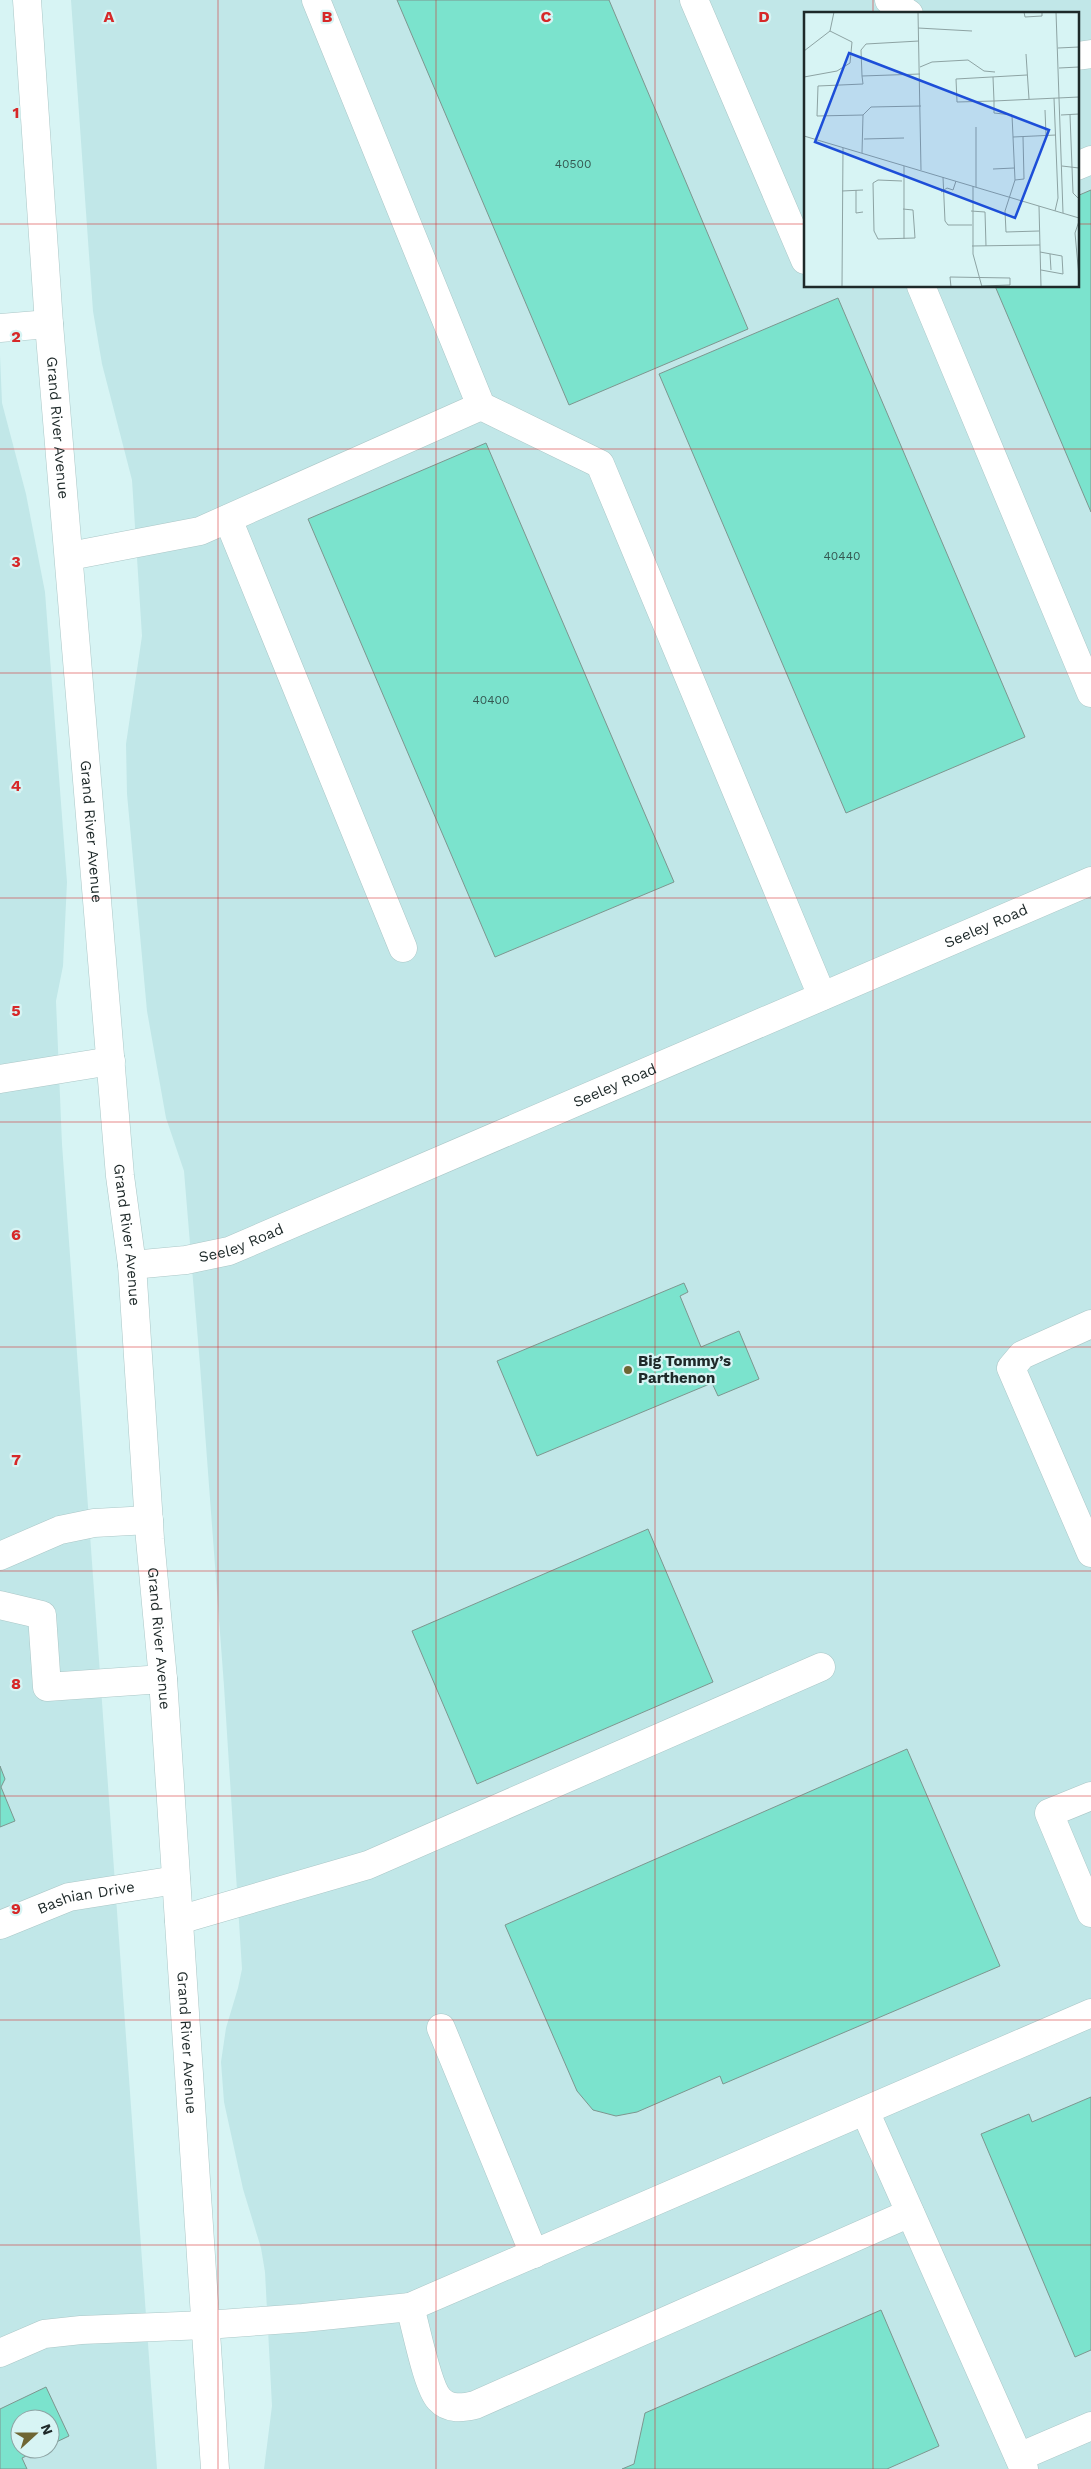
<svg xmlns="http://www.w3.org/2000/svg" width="1091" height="2469" font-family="'Work Sans',sans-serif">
<rect width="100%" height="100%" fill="#d7f4f4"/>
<!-- built -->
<g fill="#c1e7e8" fill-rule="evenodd">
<path d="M 71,0 L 1091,0 L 1091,2469 L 264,2469 L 272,2406 L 265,2272 L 261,2248 L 243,2189 L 224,2102 L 221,2062 L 226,2028 L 238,1988 L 242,1969 L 224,1686 L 200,1365 L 184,1171 L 166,1118 L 147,1011 L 127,794 L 126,744 L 142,636 L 132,480 L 102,364 L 93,311 ZM 805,14 L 1077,14 L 1077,286 L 805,286 Z"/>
<path d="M 0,355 L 2,403 L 26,494 L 45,592 L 67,882 L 63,966 L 56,1001 L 62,1144 L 157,2469 L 0,2469 ZM 20,2419 L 50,2419 L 50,2449 L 20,2449 Z"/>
</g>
<!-- building -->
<g fill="#7be3cd" stroke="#7d968f">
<polygon points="397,0 609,0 748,329 569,405"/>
<polygon points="1091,190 1091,512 995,286 1077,286 1077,196"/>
<polygon points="838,298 1025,737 846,813 659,374"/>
<polygon points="486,443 674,882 495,957 308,519"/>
<polygon points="684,1283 688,1292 680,1296 701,1347 739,1331 759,1379 718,1396 712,1383 537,1456 497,1361"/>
<polygon points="648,1529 713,1682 477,1784 412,1631"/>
<polygon points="907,1749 1000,1966 723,2084 720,2076 637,2112 616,2116 593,2110 577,2091 505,1925"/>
<polygon points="0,1766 5,1779 1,1787 15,1821 0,1827"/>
<polygon points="1091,2097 1091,2350 1075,2357 981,2134 1029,2114 1032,2122"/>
<polygon points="881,2310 939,2446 887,2469 622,2469 634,2464 645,2413"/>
<polygon points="46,2387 69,2436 50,2445 50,2419 20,2419 20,2449 41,2449 22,2458 27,2469 0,2469 0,2409"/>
</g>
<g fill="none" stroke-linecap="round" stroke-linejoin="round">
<defs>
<g id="minor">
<polyline points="316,0 481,406 600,464 822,996"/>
<polyline points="694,0 805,260"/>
<polyline points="889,0 909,14"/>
<polyline points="1077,56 1091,54"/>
<polyline points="1077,166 1091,160"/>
<polyline points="921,286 1091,693"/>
<polyline points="0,328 49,324"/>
<polyline points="228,519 403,948"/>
<polyline points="70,556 200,531 481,406"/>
<polyline points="0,1079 111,1061"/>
<path id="s1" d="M 132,1265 L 186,1260 L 229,1251 L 1091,881"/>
<polyline points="1091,1324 1022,1355 1011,1368 1091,1553"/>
<polyline points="0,1556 60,1530 94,1523 149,1520"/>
<polyline points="0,1605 42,1615 47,1687 163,1679"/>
<polyline points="1091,1796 1049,1813 1091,1913"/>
<polyline points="179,1920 368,1865 821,1667"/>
<path id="s2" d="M 0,1925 L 69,1897 L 176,1880"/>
<polyline points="441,2028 534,2254"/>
<polyline points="865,2111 1024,2469"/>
<path d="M 410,2307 C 416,2327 427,2386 439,2399 C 449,2410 463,2408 475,2405 L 910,2213"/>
<polyline points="0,2353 44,2334 81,2330 206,2325 303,2318 410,2307 1091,2013"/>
<polyline points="1019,2457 1091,2426"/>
</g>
<g id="major">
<path id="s3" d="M 27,0 L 49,324 L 120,1176 L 132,1265 L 150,1539 L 163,1679 L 215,2469"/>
</g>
</defs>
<!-- minor casing -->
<use href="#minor" stroke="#abc7c7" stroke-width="29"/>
<!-- major casing -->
<use href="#major" stroke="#abc7c7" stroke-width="29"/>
<!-- minor -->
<use href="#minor" stroke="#fff" stroke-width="28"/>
<!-- major -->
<use href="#major" stroke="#fff" stroke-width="28"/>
</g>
<!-- grid -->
<path fill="none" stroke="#d62828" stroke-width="1" stroke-opacity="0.55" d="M 218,0 L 218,2469M 436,0 L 436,2469M 655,0 L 655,2469M 873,0 L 873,14M 0,224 L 805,224M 1077,224 L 1091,224M 873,286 L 873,2469M 0,449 L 1091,449M 0,673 L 1091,673M 0,898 L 1091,898M 0,1122 L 1091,1122M 0,1347 L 1091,1347M 0,1571 L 1091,1571M 0,1796 L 1091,1796M 0,2020 L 1091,2020M 0,2245 L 1091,2245"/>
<!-- markers -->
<circle fill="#6e6633" stroke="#d7f4f4" stroke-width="2" cx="628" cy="1370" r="5"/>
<g text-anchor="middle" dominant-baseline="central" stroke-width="4.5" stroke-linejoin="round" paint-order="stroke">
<!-- number labels -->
<g font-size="12" fill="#355852">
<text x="573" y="164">40500</text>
<text x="842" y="556">40440</text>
<text x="491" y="700">40400</text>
</g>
<!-- street labels -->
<g font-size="15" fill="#1e2929" stroke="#d7f4f4">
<text stroke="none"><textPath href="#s3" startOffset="429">Grand River Avenue</textPath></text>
<text stroke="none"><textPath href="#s3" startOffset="834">Grand River Avenue</textPath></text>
<text stroke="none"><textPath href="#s1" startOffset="922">Seeley Road</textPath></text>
<text stroke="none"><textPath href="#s1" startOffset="518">Seeley Road</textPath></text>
<text stroke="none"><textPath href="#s3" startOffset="1239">Grand River Avenue</textPath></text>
<text stroke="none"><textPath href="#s1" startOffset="112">Seeley Road</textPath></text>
<text stroke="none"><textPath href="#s3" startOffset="1644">Grand River Avenue</textPath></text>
<text stroke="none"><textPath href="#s2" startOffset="91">Bashian Drive</textPath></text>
<text stroke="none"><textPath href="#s3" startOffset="2049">Grand River Avenue</textPath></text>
</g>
<!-- poi labels -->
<g font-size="15" font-weight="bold" fill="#1e2929" stroke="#d7f4f4" text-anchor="start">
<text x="638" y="1361">Big Tommy’s<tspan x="638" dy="17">Parthenon</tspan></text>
</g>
</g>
<!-- overview -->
<g transform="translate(804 12)">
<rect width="275" height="275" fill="#d7f4f4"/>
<path fill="none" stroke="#8da3a3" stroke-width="1" d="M 114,0 L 117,158M 220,0 L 221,5 L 238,4 L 238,0M 252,0 L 259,201M 114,16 L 168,19M 115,29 L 62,32 L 57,38 L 58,64 L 116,62M 254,36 L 275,35M 0,39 L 26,19 L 30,0M 222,42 L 225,87M 116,55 L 128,50 L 164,48 L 180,59 L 191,60M 255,56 L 275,55M 58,64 L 59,72 L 14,74 L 13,104 L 59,103 L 67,95 L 117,94M 0,65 L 33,59 L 46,51 L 48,30 L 26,19M 189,65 L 190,89 L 153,90 L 152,67 L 223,63M 250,86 L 254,186 L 251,199M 241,98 L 242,123M 257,103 L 275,102M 266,103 L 269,181 L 275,187M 172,115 L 172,175M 0,124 L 275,206M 209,125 L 252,123M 60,127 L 100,126M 58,141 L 59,103M 100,154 L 100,227M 258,154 L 275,156M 189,157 L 210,156M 139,165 L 141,209 L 144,213 L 168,213M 211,168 L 220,167 L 219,125M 98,169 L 74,168 L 69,171 L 70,219 L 74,227 L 111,226 L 109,198 L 99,197M 169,174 L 169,242 L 178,275M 52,178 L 52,201 L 59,200M 38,179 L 59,178M 137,180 L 143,176 L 149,178 L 152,169M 235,194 L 237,275M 167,199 L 181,200 L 182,234M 275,209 L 271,221 L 275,265M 235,219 L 202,220 L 201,199 L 211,168 L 208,103 L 190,101 L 190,89 L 275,85M 168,234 L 236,233M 236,240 L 258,244 L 259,262 L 237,258M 246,242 L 247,258M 38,275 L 39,136M 147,275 L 146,265 L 206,266 L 206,273 L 178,274"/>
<path fill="#1d4ed8" fill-opacity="0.15" stroke="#1d4ed8" stroke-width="2.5" d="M 45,41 L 245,118 L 211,206 L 11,130 Z"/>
<rect width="275" height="275" fill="none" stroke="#1e2929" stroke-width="2.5"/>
</g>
<g font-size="16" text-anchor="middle" font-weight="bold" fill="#d62828" stroke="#d7f4f4" stroke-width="4.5" stroke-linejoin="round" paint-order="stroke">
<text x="109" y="22">A</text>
<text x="327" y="22">B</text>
<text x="546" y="22">C</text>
<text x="764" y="22">D</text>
<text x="16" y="118">1</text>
<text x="16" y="342">2</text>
<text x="16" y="567">3</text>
<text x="16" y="791">4</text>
<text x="16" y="1016">5</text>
<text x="16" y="1240">6</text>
<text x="16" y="1465">7</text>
<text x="16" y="1689">8</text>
<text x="16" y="1914">9</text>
</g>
<!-- north arrow -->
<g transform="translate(35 2434) rotate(69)"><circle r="24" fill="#d7f4f4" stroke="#8da3a3"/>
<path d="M0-4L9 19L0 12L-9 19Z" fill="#6e6633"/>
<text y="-8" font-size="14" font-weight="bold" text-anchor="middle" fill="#1e2929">N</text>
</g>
</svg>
